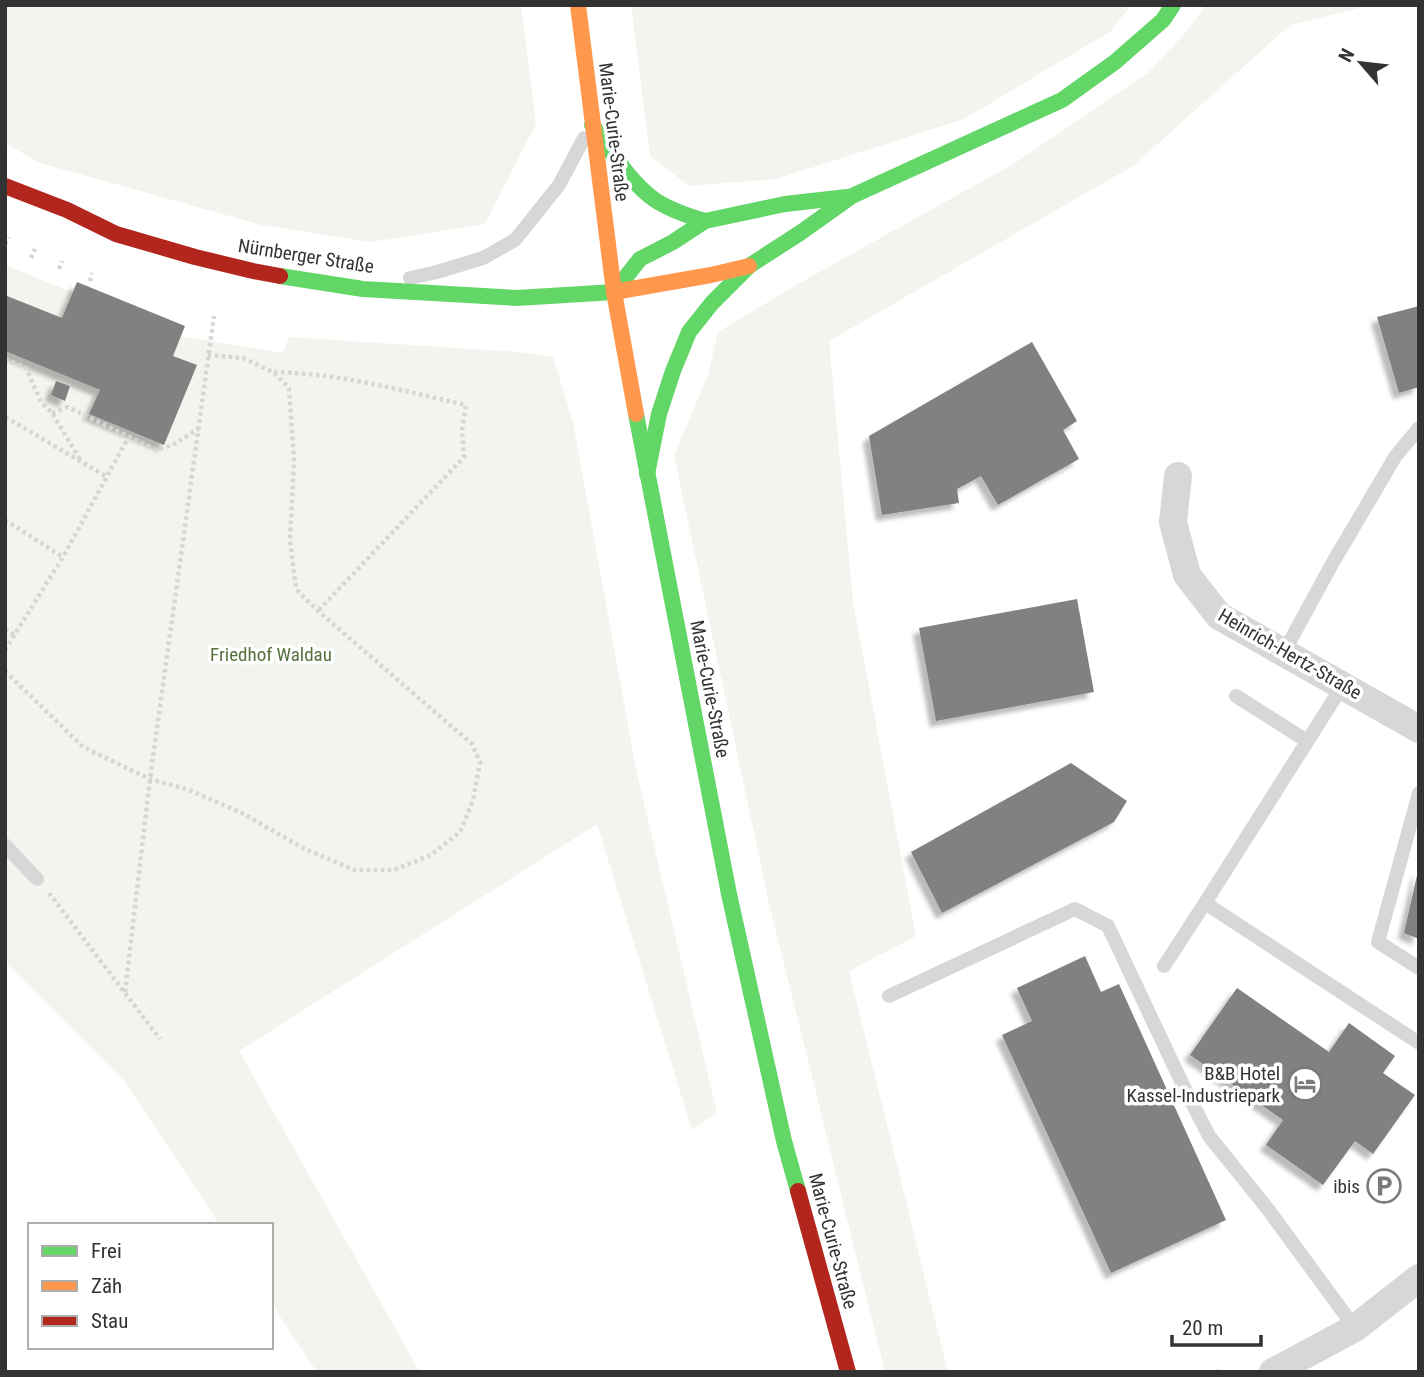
<svg xmlns="http://www.w3.org/2000/svg" width="1424" height="1377" font-family="'Roboto Condensed',sans-serif">
<defs>
<filter id="shadow"><feDropShadow dx="-6" dy="6" stdDeviation="2" flood-color="#0004"/></filter>
</defs>
<rect width="100%" height="100%" fill="#fff"/>
<!-- green -->
<g fill="#f1f5ed">
<polygon points="5,5 521,5 536,124 485,224 371,242 261,225 40,163 5,143"/>
<polygon points="631,5 1131,5 1111,31 964,119 776,179 689,186 650,156"/>
<polygon points="1206,5 1372,5 1290,25 1133,166 829,341 853,602 916,936 849,971 948,1372 885,1372 769,903 674,456 708,375 718,332 796,285 1015,163 1149,72 1186,32"/>
<polygon points="5,265 179,336 283,353 289,337 519,352 553,357 573,422 636,769 717,1113 692,1130 597,824 239,1051 420,1372 317,1372 271,1303 271,1225 220,1225 125,1082 5,962"/>
</g>
<!-- building -->
<g fill="#818181" filter="url(#shadow)">
<polygon points="77,282 185,326 173,356 197,365 164,445 89,414 100,390 5,351 5,299 7,296 62,318"/>
<polygon points="1419,306 1419,387 1399,393 1377,317"/>
<polygon points="1032,342 1077,421 1063,430 1079,459 998,505 981,476 957,489 959,503 882,515 869,436"/>
<polygon points="56,381 70,386 65,401 51,395"/>
<polygon points="1077,599 1094,692 936,721 919,628"/>
<polygon points="1071,763 1127,801 1114,822 942,913 911,852"/>
<polygon points="1418,871 1419,871 1419,939 1404,933"/>
<polygon points="1085,956 1101,992 1119,984 1226,1220 1111,1273 1002,1035 1032,1021 1017,988"/>
<polygon points="1237,988 1329,1052 1349,1023 1395,1056 1383,1073 1415,1095 1373,1154 1355,1141 1323,1185 1266,1145 1283,1120 1190,1055"/>
</g>
<g fill="none" stroke-linecap="round" stroke-linejoin="round">
<!-- path -->
<g stroke="#d6d6d6" stroke-width="4.5" stroke-dasharray="3.5 3.5" stroke-linecap="butt">
<polyline points="5,244 9,237"/>
<polyline points="31,258 35,249"/>
<polyline points="59,269 62,261"/>
<polyline points="90,281 92,273"/>
<polyline points="5,359 26,368 41,402 52,413 81,461"/>
<path d="M 274,372 C 339,373 403,391 466,405 L 462,430 L 464,457 L 318,611"/>
<polyline points="52,413 68,407 156,450 173,445 198,429"/>
<polyline points="5,418 9,419 107,477"/>
<polyline points="5,520 63,557"/>
<polyline points="5,629 15,635"/>
<polyline points="5,650 63,557 128,438"/>
<polyline points="5,671 83,747 150,779 189,790 242,813 303,848 354,870 394,870 431,855 460,832 473,800 480,762 472,744 318,611 296,589 290,540 294,460 289,388 273,372 243,358 208,355"/>
<polyline points="49,893 160,1039"/>
<polyline points="125,992 150,779 214,316"/>
<polyline points="1216,1372 1222,1370"/>
</g>
<!-- lane -->
<g stroke="#d7d7d7" stroke-width="14">
<polyline points="410,278 437,272 483,258 515,240 559,185 584,138"/>
<polyline points="1284,652 1332,564 1395,457 1419,428"/>
<polyline points="1343,685 1205,903 1419,1043"/>
<polyline points="1236,696 1307,741"/>
<polyline points="1419,793 1378,942 1419,968"/>
<polyline points="5,845 37,879"/>
<polyline points="1164,966 1205,903"/>
<polyline points="889,996 1075,909 1108,926 1182,1083 1209,1136 1267,1208 1355,1328"/>
</g>
<!-- street -->
<g stroke="#d7d7d7" stroke-width="28">
<polyline points="1178,476 1173,522 1187,575 1219,616 1419,729"/>
<polyline points="1273,1372 1355,1328 1419,1278"/>
</g>
<!-- fast -->
<g stroke="#63d668" stroke-width="16">
<path d="M 592,125 C 611,150 629,182 655,200 C 670,210 688,216 705,221"/>
<polyline points="280,276 363,289 517,298 614,292"/>
<polyline points="614,292 640,259 673,242 705,221 785,204 847,197"/>
<polyline points="636,414 729,894 784,1141 798,1191"/>
<polyline points="647,474 659,414 673,371 689,332 712,303 749,266 800,233 852,196 1062,100 1115,62 1163,20 1173,5"/>
</g>
<!-- slow -->
<g stroke="#ff974d" stroke-width="16">
<polyline points="578,5 614,292 636,414"/>
<polyline points="614,292 711,275 749,266"/>
</g>
<!-- jam -->
<g stroke="#b3261e" stroke-width="16">
<polyline points="5,186 67,210 116,234 195,257 253,271 280,276"/>
<polyline points="798,1191 848,1372"/>
</g>
</g>
<!-- icons -->
<defs>
<symbol id="hotel-ring" viewBox="-11 -11 22 22"><circle r="9.5" fill="#fff" stroke="#7a7a7a" stroke-width="1.5"/><path d="M-6-4.5h1.5V1H6V5H4.5V3h-9V5H-6ZM-4 0a1.8 1.8 0 1 1 3.6 0ZM.5 0V-2.5h3Q6-2.5 6 0Z" fill="#7a7a7a"/></symbol>
<symbol id="parking-ring" viewBox="-11 -11 22 22"><circle r="9.5" fill="#fff" stroke="#7a7a7a" stroke-width="1.5"/><path d="M-3.5-5.5H1a3.5 3.5 0 0 1 0 7H-1V5.5H-3.5ZM-1-3.4V-.6H.8a1.4 1.4 0 0 0 0-2.8Z" fill="#7a7a7a"/></symbol>
</defs>
<g fill-rule="evenodd">
<use href="#hotel-ring" x="1286" y="1065" width="38" height="38"/>
<use href="#parking-ring" x="1365" y="1167" width="38" height="38"/>
</g>
<g text-anchor="middle" dominant-baseline="central" stroke-width="7" stroke-linejoin="round" paint-order="stroke">
<!-- street labels -->
<g font-size="19" fill="#333" stroke="#fff">
<text transform="translate(614 132) rotate(83)">Marie-Curie-Straße</text>
<text transform="translate(306 256) rotate(9)">Nürnberger Straße</text>
<text transform="translate(1290 654) rotate(30)">Heinrich-Hertz-Straße</text>
<text transform="translate(710 689) rotate(79)">Marie-Curie-Straße</text>
<text transform="translate(833 1241) rotate(75)">Marie-Curie-Straße</text>
</g>
<!-- park labels -->
<g font-size="19" fill="#56703f" stroke="#fff">
<text x="271" y="654">Friedhof Waldau</text>
</g>
<!-- poi labels -->
<g font-size="19" fill="#333" stroke="#fff" text-anchor="end">
<text x="1280" y="1073">B&amp;B Hotel<tspan x="1280" dy="22">Kassel-Industriepark</tspan></text>
<text x="1360" y="1186">ibis</text>
</g>
</g>
<!-- border -->
<rect width="1424" height="1377" fill="none" stroke="#333333" stroke-width="14"/>
<!-- legend -->
<rect x="28" y="1223" width="245" height="126" fill="#ffffff" stroke="#adadad" stroke-width="2"/>
<rect x="42" y="1246" width="35" height="10" fill="#63d668" stroke="#adadad" stroke-width="2"/>
<text x="91" y="1258" font-size="21" fill="#333333">Frei</text>
<rect x="42" y="1281" width="35" height="10" fill="#ff974d" stroke="#adadad" stroke-width="2"/>
<text x="91" y="1293" font-size="21" fill="#333333">Zäh</text>
<rect x="42" y="1316" width="35" height="10" fill="#b3261e" stroke="#adadad" stroke-width="2"/>
<text x="91" y="1328" font-size="21" fill="#333333">Stau</text>
<!-- north arrow -->
<g transform="translate(1361 63) rotate(298)" stroke="#ffffff" stroke-width="5" paint-order="stroke">
<path d="M0-5L12 26L0 18L-12 26Z" fill="#333333"/>
<text y="-10" font-size="19" font-weight="bold" text-anchor="middle" fill="#333333">N</text>
</g>
<!-- scale -->
<path d="M1172 1335v10h89v-10" fill="none" stroke="#333333" stroke-width="3.5"/>
<text x="1182" y="1335" font-size="21" fill="#333333" stroke="#ffffff" stroke-width="5" paint-order="stroke">20 m</text>
</svg>
